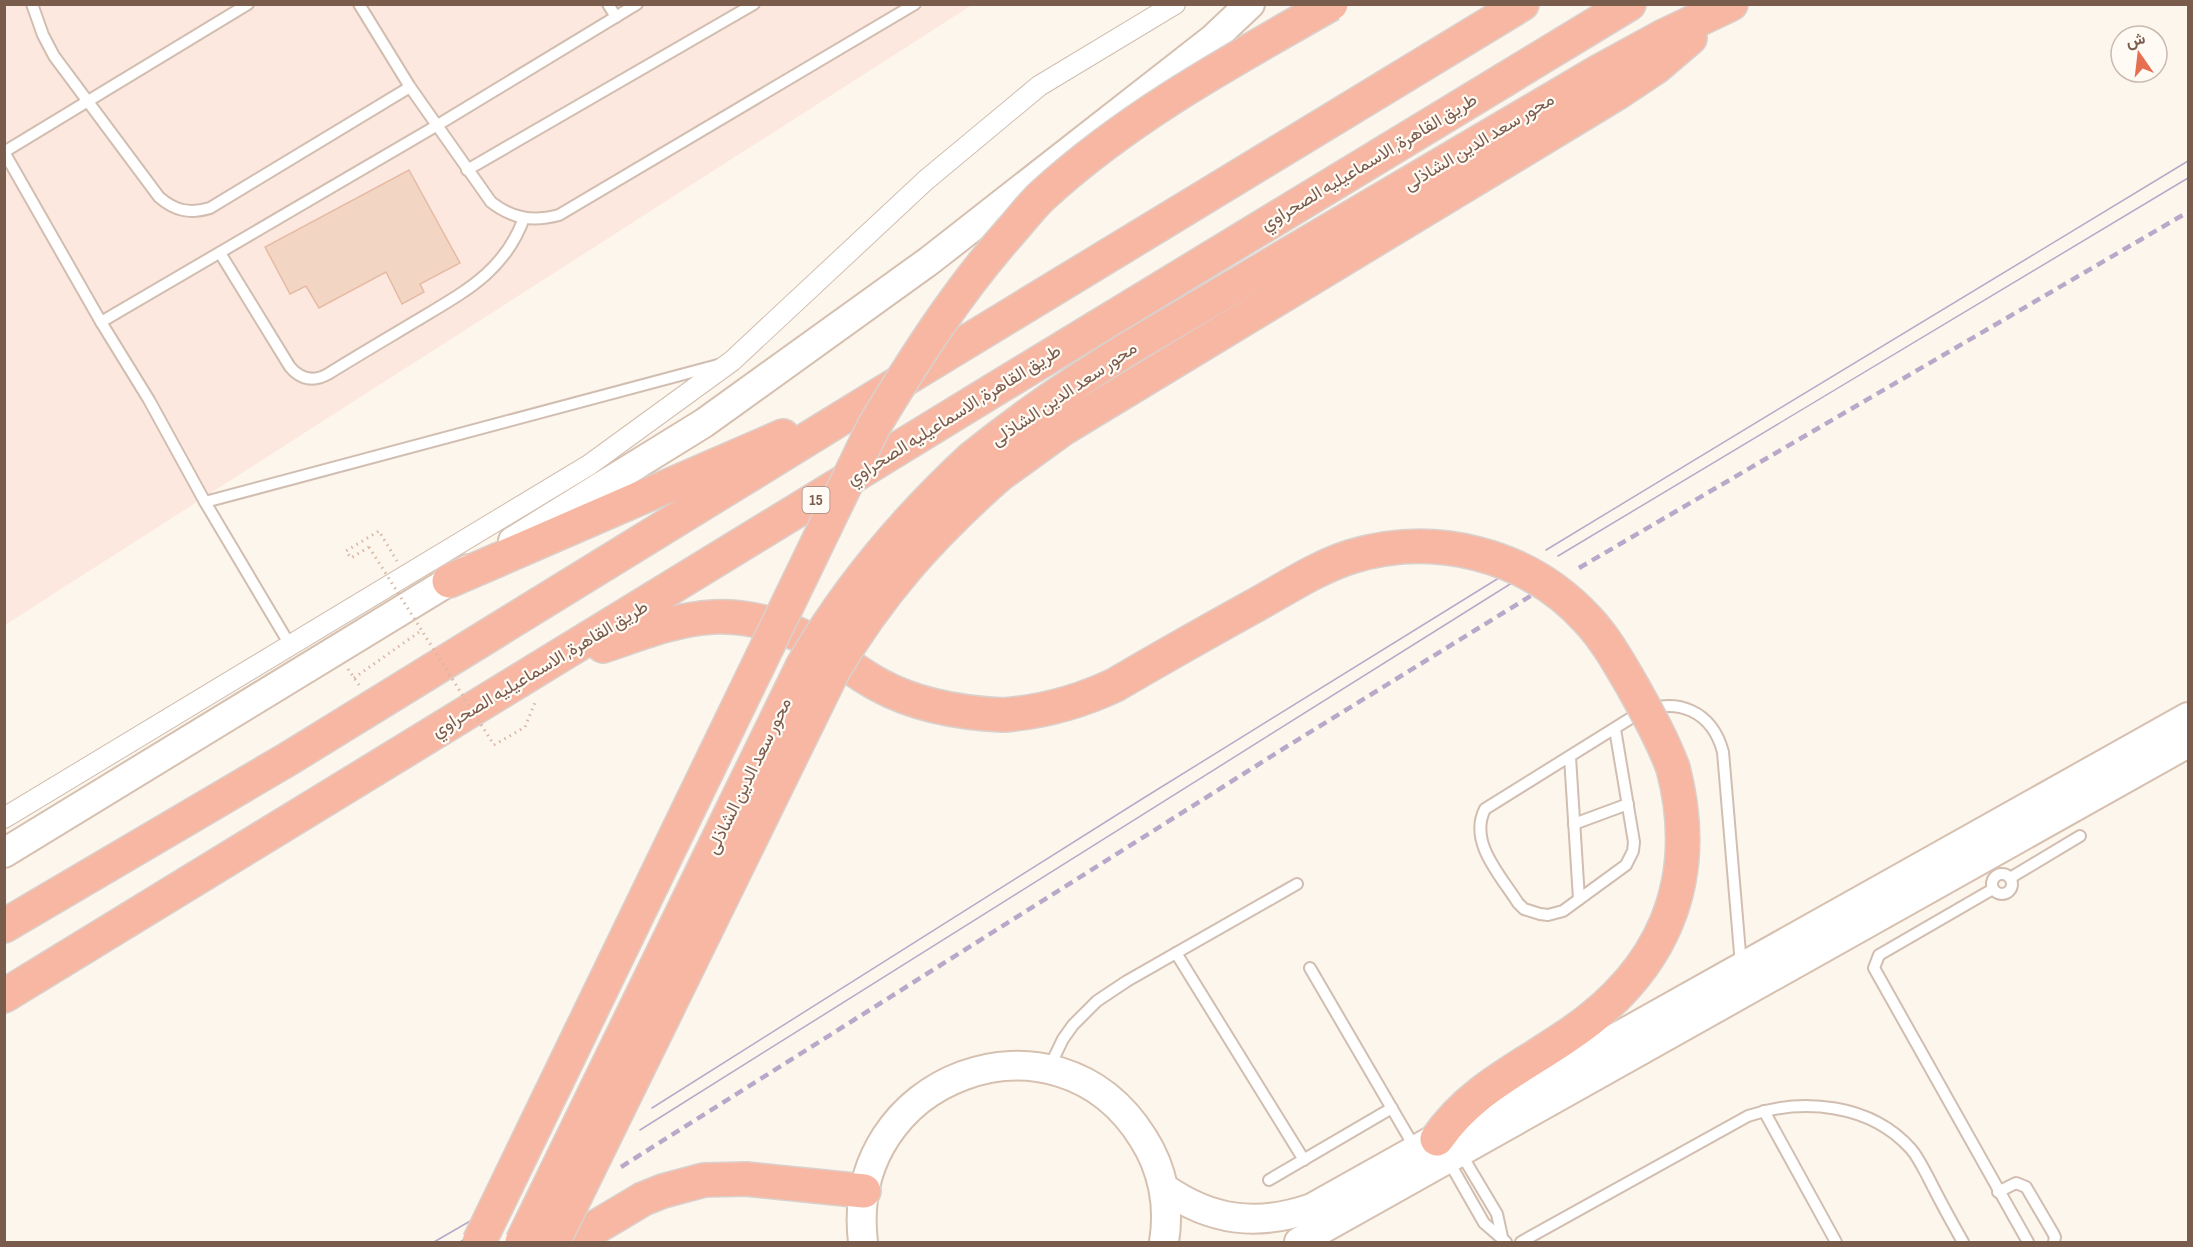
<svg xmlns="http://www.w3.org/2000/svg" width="2193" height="1247" font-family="'Sofia Sans Condensed',Vazirmatn,sans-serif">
<rect width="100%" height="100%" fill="#fdf6ec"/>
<!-- commercial -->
<polygon fill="#fde8e0" points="5,5 972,5 5,625"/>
<!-- building -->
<polygon fill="#f3d5c3" stroke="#e6bba3" stroke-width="1.5" points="409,170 460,263 420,284 424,292 402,304 386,272 319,308 306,286 290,294 265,247"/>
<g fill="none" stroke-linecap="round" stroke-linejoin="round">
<defs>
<g id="lane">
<path d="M 32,4 L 43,35 L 54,56 L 159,197 C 175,211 190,214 210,208 L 410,87"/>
<polyline points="248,4 4,152 101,322 149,400 205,502 290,645"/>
<path d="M 359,4 L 410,87 L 491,202 C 513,219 533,222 559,215 L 915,4"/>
<polyline points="608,4 616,17"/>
<polyline points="467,170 754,4"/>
<path d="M 220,253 L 290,367 C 301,380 314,382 328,374 C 357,356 386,339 416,321 C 462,293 504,273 524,218"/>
<polyline points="101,322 436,126 637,4"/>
<polyline points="205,502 718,365"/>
<path d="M 1615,729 L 1634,842 L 1633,851 L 1626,865 L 1563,911 L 1548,915 L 1540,914 L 1524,909 L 1518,903 C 1501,876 1468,842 1485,809 L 1639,713 C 1677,696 1712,711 1723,752 L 1741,965"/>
<polyline points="1570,757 1579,899"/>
<polyline points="1574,824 1628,804"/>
<circle cx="2002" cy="884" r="10"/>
<polyline points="2010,878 2080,836"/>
<polyline points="1993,889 1879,955 1874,968 2028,1242"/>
<polyline points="1176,953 1304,1160"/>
<polyline points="1310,968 1415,1148"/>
<polyline points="1049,1068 1063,1039 1073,1025 1097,1001 1127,981 1297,884"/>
<polyline points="1764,1111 1836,1242"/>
<polyline points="1460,1152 1497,1214 1502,1237"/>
<polyline points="1448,1160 1484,1223 1506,1242"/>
<polyline points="1269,1180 1392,1108"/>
<polyline points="1998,1192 2016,1183 2026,1187 2053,1233 2055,1237 2054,1242"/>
<path d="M 1521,1242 L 1748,1116 C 1803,1097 1871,1104 1911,1149 C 1918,1157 1923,1168 1928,1177 C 1939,1199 1951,1221 1963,1242"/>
</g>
<polyline id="street" points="4,818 589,465 732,361 926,180 1039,86 1175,4"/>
<g id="secondary">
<polyline points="513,541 704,423 929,261 1214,38 1250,4"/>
<polyline points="4,853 469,569"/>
<path d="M 1164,1188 C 1211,1221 1257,1227 1312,1208 L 2188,717"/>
<path d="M 863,1242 C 843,1077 1056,998 1143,1138 C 1163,1169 1170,1206 1164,1242"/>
<polyline points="1299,1242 2188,743"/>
</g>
<g id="highway">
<path d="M 972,458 C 1023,417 1075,381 1131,347 L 1598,72 L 1662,37 L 1731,4"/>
<polyline points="999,475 1064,428 1617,93 1656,67 1690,38"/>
<polyline points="449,581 783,436"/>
<path d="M 603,646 C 639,634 675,619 713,617 C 753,615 793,628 826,650 C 844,662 860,675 879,685 C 917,706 960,713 1003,715"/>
<polyline points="4,926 288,759 874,398 1522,4"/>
<polyline points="4,996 997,388 1629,4"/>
<path d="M 1437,1139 C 1470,1091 1517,1070 1564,1038 C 1662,974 1703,883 1673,768"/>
<polyline points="571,1242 643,1199 663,1191 704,1180 746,1179 864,1191"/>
</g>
</defs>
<!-- lane casing -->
<use href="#lane" stroke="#d1beb0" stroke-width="14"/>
<!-- street casing -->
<use href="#street" stroke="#d1beb0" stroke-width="22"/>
<!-- secondary casing -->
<use href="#secondary" stroke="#d6c0b0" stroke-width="32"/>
<!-- highway casing -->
<use href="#highway" stroke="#dad1cd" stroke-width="36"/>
<!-- path -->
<g stroke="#d9b8a5" stroke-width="3" stroke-dasharray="1.5 4.5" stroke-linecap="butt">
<polyline points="369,547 351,558 346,551 379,531 397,561"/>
<polyline points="348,669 359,685"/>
<polyline points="354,678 422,630"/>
<polyline points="494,745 525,727 536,700"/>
</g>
<!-- lane -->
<use href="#lane" stroke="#fff" stroke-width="10"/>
<!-- street -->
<use href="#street" stroke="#fff" stroke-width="20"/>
<!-- secondary -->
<use href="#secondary" stroke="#fff" stroke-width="28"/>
<!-- highway -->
<use href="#highway" stroke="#f7b7a3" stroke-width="33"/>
<!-- tram -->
<g stroke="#b9a8c9" stroke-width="1.5">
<polyline points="1546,550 2188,161"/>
<polyline points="1558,556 2188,178"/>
<polyline points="652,1108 1142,799 1502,576"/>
<polyline points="640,1130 1515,581"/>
<polyline points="434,1242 484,1213"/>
<polyline points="460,1242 472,1235"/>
</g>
<!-- rail -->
<g stroke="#b9a8c9" stroke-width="4.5" stroke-dasharray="9 6" stroke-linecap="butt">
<polyline points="1579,568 2188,212"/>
<polyline points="621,1167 1286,747 1537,592"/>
</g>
<defs>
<g id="highway-bridge">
<path d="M 1003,715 C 1043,712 1079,702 1115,685 C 1161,658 1207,632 1254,606 C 1285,589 1316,568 1350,557 C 1435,531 1527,554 1587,619 C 1606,639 1619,663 1633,687 C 1648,714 1662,739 1673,768"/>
<path d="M 479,1242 L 874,426 C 915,358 957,292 1010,232 C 1021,220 1031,206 1043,195 C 1128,117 1231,61 1331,4"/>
<path d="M 522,1242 L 803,665 C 849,586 905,520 972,458"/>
<path d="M 553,1242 L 832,673 C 879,593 930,536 999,475"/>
</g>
</defs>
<!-- highway-bridge casing -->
<use href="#highway-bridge" stroke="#dad1cd" stroke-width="36" stroke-linecap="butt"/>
<!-- path-bridge -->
<polyline stroke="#d9b8a5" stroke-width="3" stroke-dasharray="1.5 4.5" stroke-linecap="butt" points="369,547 494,745"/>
<!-- highway-bridge -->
<use href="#highway-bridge" stroke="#f7b7a3" stroke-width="33"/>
</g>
<g text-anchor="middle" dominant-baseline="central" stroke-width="4.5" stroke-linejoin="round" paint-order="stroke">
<!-- shield labels -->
<rect fill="#fffaf3" stroke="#a28b7f" stroke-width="1.5" x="802.5" y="487" width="27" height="26" rx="4.5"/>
<g font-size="16" font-weight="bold" fill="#7a5c4d">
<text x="816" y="500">15</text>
</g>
<!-- street labels -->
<g font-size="18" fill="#7a5c4d" stroke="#fffaf3">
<text transform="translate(1479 142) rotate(-31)">محور سعد الدين الشاذلى</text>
<text transform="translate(1369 162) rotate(-31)">طريق القاهرة, الاسماعيليه الصحراوي</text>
<text transform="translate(1064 394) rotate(-34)">محور سعد الدين الشاذلى</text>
<text transform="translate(954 415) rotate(-32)">طريق القاهرة, الاسماعيليه الصحراوي</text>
<text transform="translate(540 669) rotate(-31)">طريق القاهرة, الاسماعيليه الصحراوي</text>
<text transform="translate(749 776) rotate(-64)">محور سعد الدين الشاذلى</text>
</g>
</g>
<!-- border -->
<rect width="2193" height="1247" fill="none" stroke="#7a5c4d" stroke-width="12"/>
<!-- north arrow -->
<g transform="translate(2139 54) rotate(346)"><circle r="28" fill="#fffaf3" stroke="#cabbb1" stroke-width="1.5"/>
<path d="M0-4.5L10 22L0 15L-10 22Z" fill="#e76f51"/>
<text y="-9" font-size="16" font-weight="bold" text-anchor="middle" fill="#7a5c4d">ش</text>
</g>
</svg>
